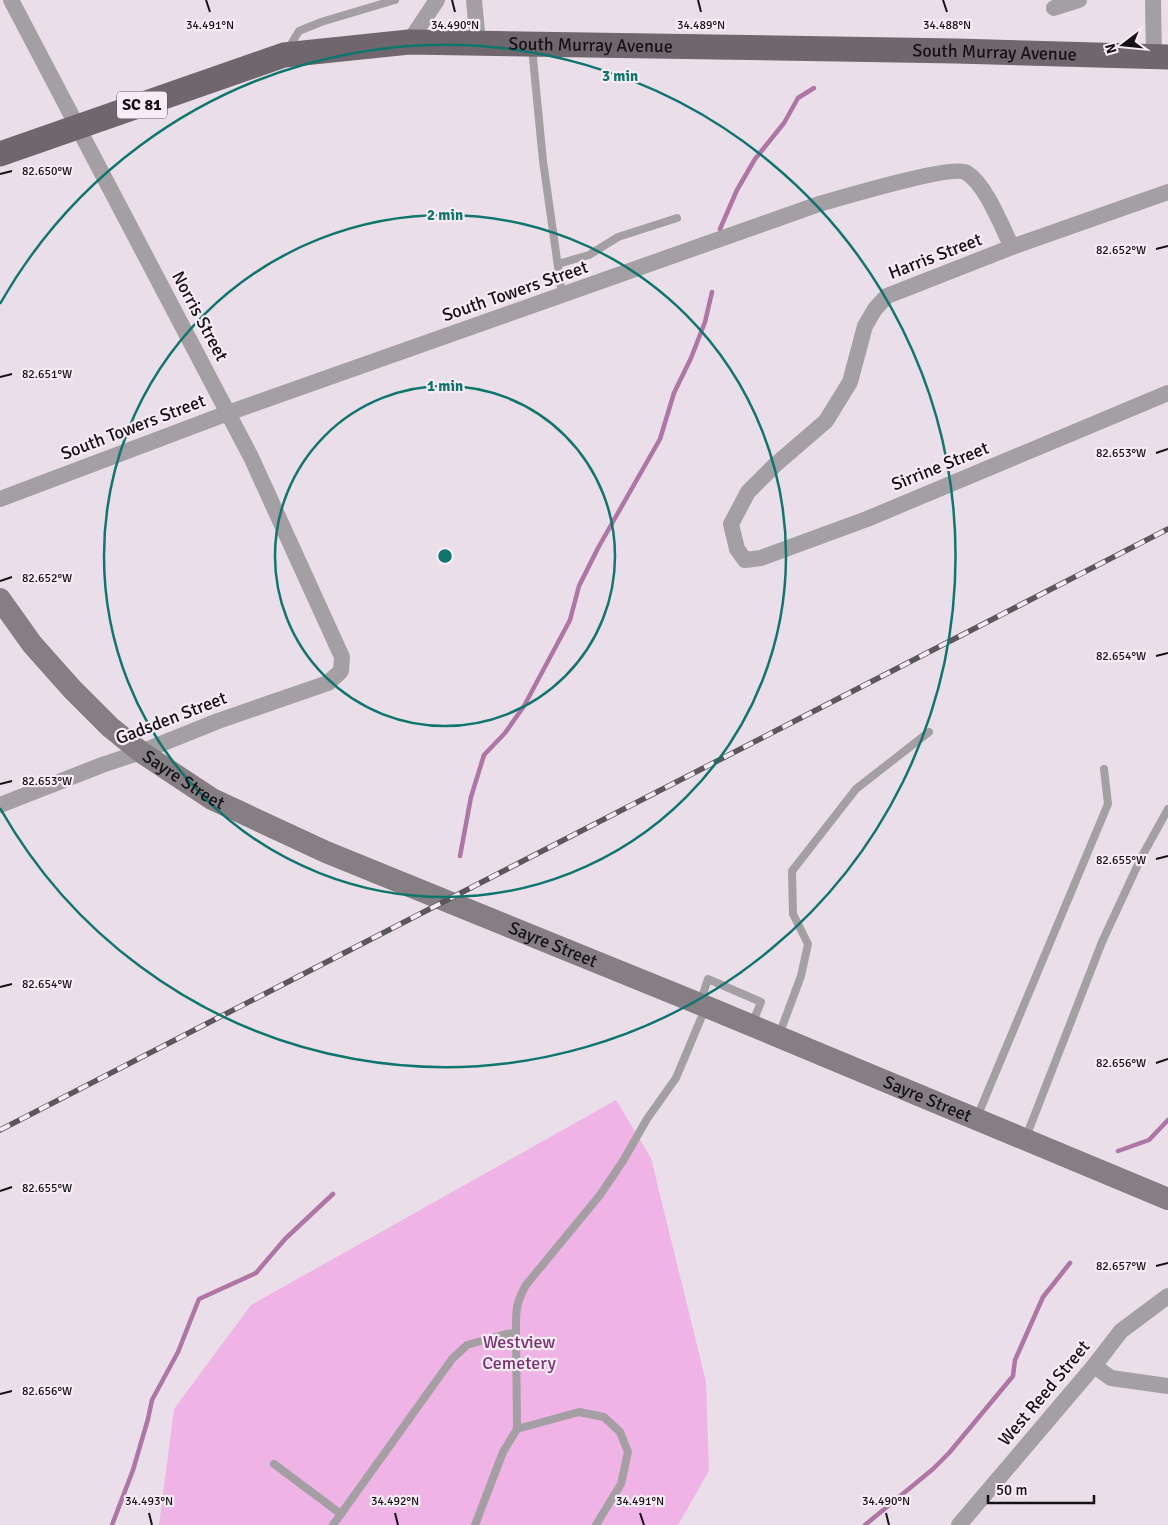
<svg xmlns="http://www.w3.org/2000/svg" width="1168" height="1525" font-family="Signika,sans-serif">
<rect width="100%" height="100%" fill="#eadfe8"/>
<!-- green -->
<polygon fill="#efb4e5" points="616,1100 651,1158 706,1382 709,1471 678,1525 159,1525 174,1409 251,1305"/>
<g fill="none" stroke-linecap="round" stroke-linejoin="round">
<!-- stream -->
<g stroke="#ae75a5" stroke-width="4.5">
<polyline points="720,229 737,190 755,159 784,123 798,98 814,88"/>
<polyline points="460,856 471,797 484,755 505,733 524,706 570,620 579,586 598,548 660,439 674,393 691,358 705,322 712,292"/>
<polyline points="1118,1151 1149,1140 1168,1120"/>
<polyline points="112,1525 133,1470 148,1419 152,1400 178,1352 199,1299 256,1273 285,1239 333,1194"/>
<polyline points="865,1525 933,1469 949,1453 1013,1376 1015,1360 1043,1297 1070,1263"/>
</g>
<!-- lane -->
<g stroke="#a39fa2" stroke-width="8">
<polyline points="532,48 543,161 562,295"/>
<polyline points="288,49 299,31 321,22 395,0"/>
<polyline points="558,264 589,255 618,237 677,218"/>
<polyline points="700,1003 708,979 761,1002 752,1024"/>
<polyline points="779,1035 801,976 808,944 793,914 792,871 856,789 929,732"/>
<polyline points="977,1117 1108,804 1104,769"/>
<polyline points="1026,1137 1102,942 1141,858 1168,809"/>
<polyline points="517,1429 579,1412 604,1417 620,1432 628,1452 621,1484 596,1525"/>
<polyline points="274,1464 341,1514"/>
<path d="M 333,1525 L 452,1359 L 467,1345 L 506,1334 L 516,1333 C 516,1311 515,1305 526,1285 L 600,1195 L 623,1161 L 647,1119 L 676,1078 L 705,1009"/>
<polyline points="475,1525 503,1452 517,1429 516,1333"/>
</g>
<!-- street -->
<g stroke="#a39fa2" stroke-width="16">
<polyline points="474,0 478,43"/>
<polyline points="1153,0 1154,57"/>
<polyline points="1054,8 1079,0"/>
<polyline points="409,42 437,0"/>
<polyline points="1168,192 1012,247 887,296 875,309 865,326 850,382 826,421 775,465 748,492 731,524 737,549 745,560 761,558 867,519 1168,393"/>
<path d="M 0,499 L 228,413 L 819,204 C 841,198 953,164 967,173 C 986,185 1002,227 1012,247"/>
<polyline points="0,805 102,765 141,752 218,721 328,683 341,671 342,657 251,457 11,0"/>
<polyline points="1094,1366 1111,1378 1168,1386"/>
<polyline points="959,1525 1094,1366 1121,1331 1168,1296"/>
</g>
<!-- secondary -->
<path stroke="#857e83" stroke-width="22" id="s1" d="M 0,599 L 32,644 L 72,689 L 110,727 L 141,752 L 212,799 L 326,852 L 712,1009 L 1168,1199"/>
<!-- primary -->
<path stroke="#6f676d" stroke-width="25" id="s2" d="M 0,154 L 284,55 L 409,42 L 956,51 L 1168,57"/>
<defs>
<polyline id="rail" points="0,1130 1168,529"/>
</defs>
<!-- rail casing -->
<use href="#rail" stroke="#5c575c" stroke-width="5.5"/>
<!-- rail -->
<use href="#rail" stroke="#f7ecf5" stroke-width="4" stroke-dasharray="11" stroke-linecap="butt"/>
</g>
<!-- ticks -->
<path fill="none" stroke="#151215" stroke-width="2" d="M 206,0 L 210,12M 452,0 L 455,12M 698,0 L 701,12M 943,0 L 947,12M 0,174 L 12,171M 1156,249 L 1168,246M 0,377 L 12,374M 1156,453 L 1168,449M 0,581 L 12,577M 1156,656 L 1168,653M 0,784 L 12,781M 1156,859 L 1168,856M 0,987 L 12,984M 1156,1063 L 1168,1059M 0,1191 L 12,1187M 1156,1266 L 1168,1263M 0,1394 L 12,1391M 149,1513 L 152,1525M 395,1513 L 398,1525M 640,1513 L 644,1525M 886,1513 L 889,1525"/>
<!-- distance rings -->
<g fill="none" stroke="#0f766e" stroke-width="2.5">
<circle cx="445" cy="556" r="170"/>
<circle cx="445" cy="556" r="341"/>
<path d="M0 304A511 511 0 1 1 0 808"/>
</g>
<g text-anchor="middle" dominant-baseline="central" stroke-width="4.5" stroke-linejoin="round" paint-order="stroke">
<!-- shield labels -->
<rect fill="#f7ecf5" stroke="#595358" stroke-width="1" x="117" y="91.5" width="50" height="27" rx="4"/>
<g font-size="16" font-weight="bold" fill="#151215">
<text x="142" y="105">SC 81</text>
</g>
<!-- street labels -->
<g font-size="18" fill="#151215" stroke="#f7ecf5">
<text stroke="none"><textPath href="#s2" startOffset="608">South Murray Avenue</textPath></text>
<text stroke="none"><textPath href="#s2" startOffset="1012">South Murray Avenue</textPath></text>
<text transform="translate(935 256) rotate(-21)">Harris Street</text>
<text transform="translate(515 291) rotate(-19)">South Towers Street</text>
<text transform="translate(200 316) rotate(62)">Norris Street</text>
<text transform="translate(133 427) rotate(-21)">South Towers Street</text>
<text transform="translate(940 466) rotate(-22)">Sirrine Street</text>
<text transform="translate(171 718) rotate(-21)">Gadsden Street</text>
<text stroke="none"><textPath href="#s1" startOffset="260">Sayre Street</textPath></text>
<text stroke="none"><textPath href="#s1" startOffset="665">Sayre Street</textPath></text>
<text stroke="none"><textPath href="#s1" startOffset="1070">Sayre Street</textPath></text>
<text transform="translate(1044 1393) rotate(-50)">West Reed Street</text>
</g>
<!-- park labels -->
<g font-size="18" fill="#7b3472" stroke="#f7ecf5">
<text x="519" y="1342">Westview<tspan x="519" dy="21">Cemetery</tspan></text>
</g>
</g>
<g font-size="12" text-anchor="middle" fill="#151215" stroke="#f7ecf5" stroke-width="4.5" stroke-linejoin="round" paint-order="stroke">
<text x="210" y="29">34.491°N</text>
<text x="455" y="29">34.490°N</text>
<text x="701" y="29">34.489°N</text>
<text x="947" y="29">34.488°N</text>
<text x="47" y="175">82.650°W</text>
<text x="1121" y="254">82.652°W</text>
<text x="47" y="378">82.651°W</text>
<text x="1121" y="457">82.653°W</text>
<text x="47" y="582">82.652°W</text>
<text x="1121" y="660">82.654°W</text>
<text x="47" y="785">82.653°W</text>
<text x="1121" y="864">82.655°W</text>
<text x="47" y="988">82.654°W</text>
<text x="1121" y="1067">82.656°W</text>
<text x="47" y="1192">82.655°W</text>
<text x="1121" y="1270">82.657°W</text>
<text x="47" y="1395">82.656°W</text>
<text x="149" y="1505">34.493°N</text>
<text x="395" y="1505">34.492°N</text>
<text x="640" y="1505">34.491°N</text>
<text x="886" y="1505">34.490°N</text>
</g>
<circle cx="445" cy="556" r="8" fill="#0f766e" stroke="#f7ecf5" stroke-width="2.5"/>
<g font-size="15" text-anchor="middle" font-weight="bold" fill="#0f766e" stroke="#f7ecf5" stroke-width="4.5" stroke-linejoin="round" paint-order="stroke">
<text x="620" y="81">3 min</text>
<text x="445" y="220">2 min</text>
<text x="445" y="391">1 min</text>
</g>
<!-- north arrow -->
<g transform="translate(1123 45) rotate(254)" stroke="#f7ecf5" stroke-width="4" paint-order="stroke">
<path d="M0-4L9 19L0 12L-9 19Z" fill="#151215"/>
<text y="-8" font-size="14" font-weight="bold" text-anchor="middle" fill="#151215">N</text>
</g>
<!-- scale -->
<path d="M988 1495v8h106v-8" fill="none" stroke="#151215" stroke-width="2.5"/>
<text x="996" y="1495" font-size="15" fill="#151215" stroke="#f7ecf5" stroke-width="4" paint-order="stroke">50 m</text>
</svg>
